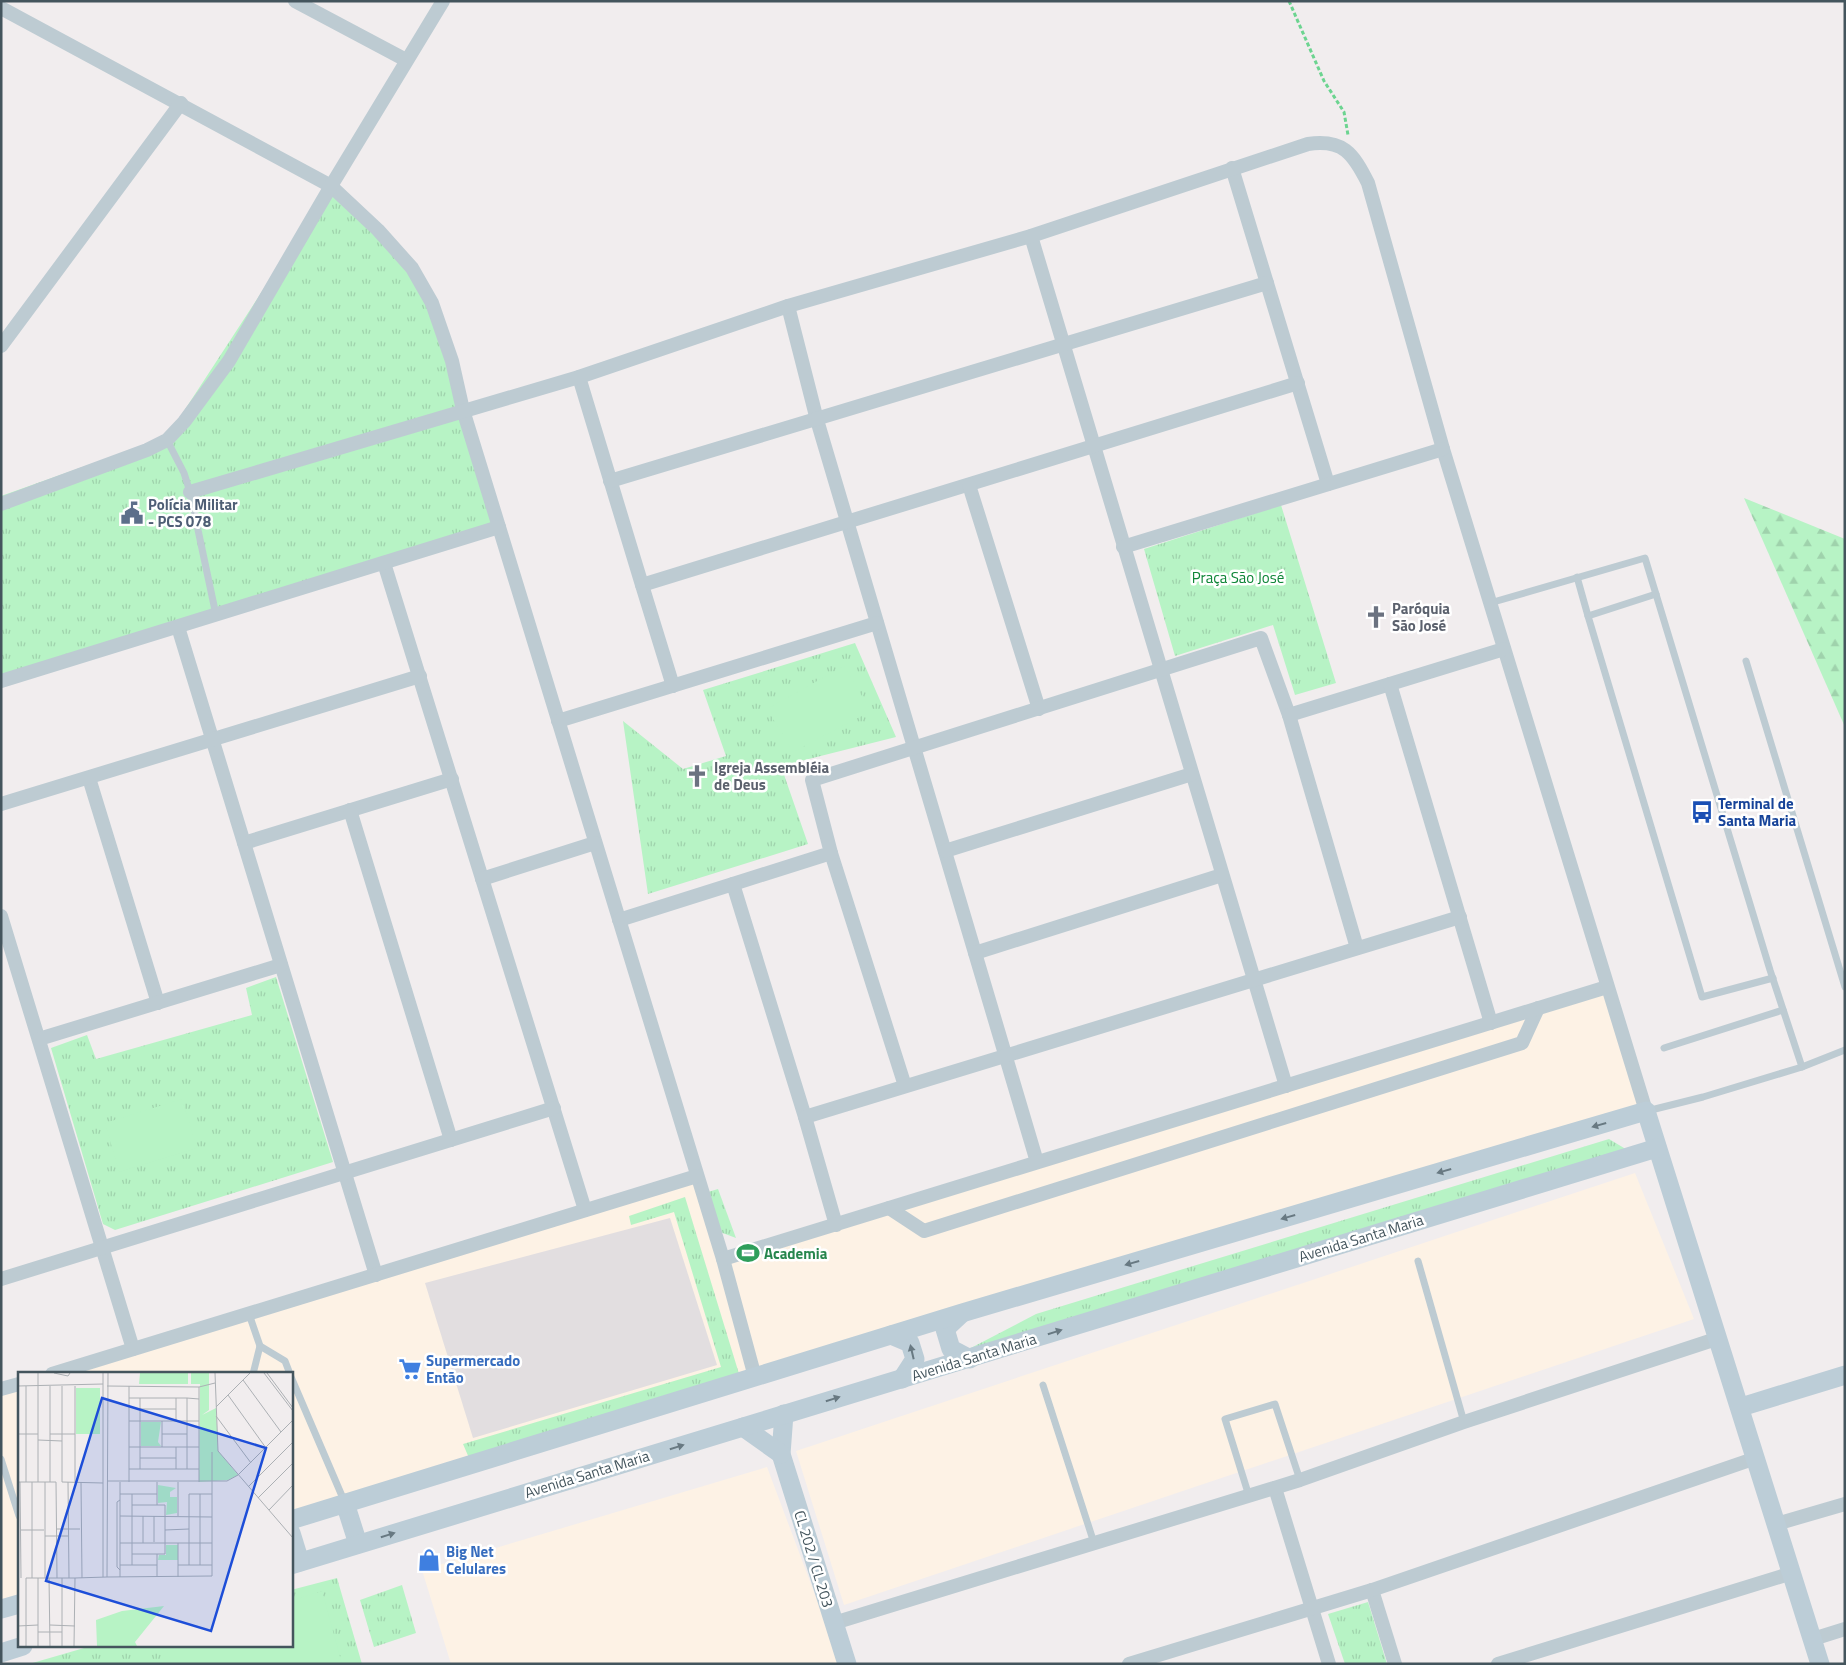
<svg xmlns="http://www.w3.org/2000/svg" width="1846" height="1665" font-family="'Titillium Web',sans-serif">
<defs>
<pattern id="grass-tufts" width="24" height="20" patternUnits="userSpaceOnUse" patternTransform="scale(1.25)"><rect width="24" height="20" fill="#b7f3c5"/><path d="M3 7l-1-3M5 7V3M7 7l1-3M15 17l-1-3M17 17v-4M19 17l1-3" fill="none" stroke="#9fd2ac"/></pattern>
<pattern id="forest-firs" width="22" height="20" patternUnits="userSpaceOnUse" patternTransform="scale(1.25)"><rect width="22" height="20" fill="#b7f3c5"/><path d="M5 1l3.5 6h-7zM16 11l3.5 6h-7z" fill="#9fd2ac"/></pattern>
</defs>
<rect width="100%" height="100%" fill="#f1edee"/>
<!-- commercial -->
<g fill="#fdf2e5">
<polygon points="1607,987 1646,1111 291,1520 291,1374 52,1374 697,1176 722,1262"/>
<polygon points="1635,1173 1694,1319 844,1605 796,1451"/>
<polygon points="19,1384 19,1604 1,1609 1,1389"/>
<polygon points="767,1467 841,1664 451,1664 422,1570"/>
</g>
<!-- education -->
<polygon fill="#e2dee0" points="670,1218 717,1365 473,1438 425,1283"/>
<!-- grass -->
<g fill="url(#grass-tufts)">
<polygon points="331,186 404,263 430,307 499,527 1,681 1,496 167,437"/>
<polygon points="1281,505 1336,683 1295,695 1273,625 1175,656 1144,549"/>
<polygon points="855,643 896,737 781,766 808,844 648,894 623,721 683,769 726,756 703,690"/>
<polygon points="276,977 333,1162 115,1230 103,1224 51,1048 87,1035 96,1059 252,1015 246,988"/>
<polygon points="1609,1139 1629,1151 965,1351 1036,1314"/>
<polygon points="718,1189 736,1238 720,1232 708,1192"/>
<polygon points="685,1197 740,1377 469,1458 463,1444 721,1367 674,1212 631,1225 629,1216"/>
<polygon points="337,1578 362,1664 29,1664 91,1646 291,1646 291,1590"/>
<polygon points="402,1585 416,1633 374,1647 360,1600"/>
<polygon points="1368,1602 1387,1664 1345,1664 1328,1614"/>
</g>
<!-- forest -->
<polygon fill="url(#forest-firs)" points="1744,498 1845,539 1845,727"/>
<!-- garden -->
<g fill="#b7f3c5">
<polygon points="844,666 871,711 793,752 767,709"/>
<polygon points="182,1099 197,1148 119,1172 105,1123"/>
<polygon points="322,1591 342,1664 171,1664 166,1646 291,1646 291,1601"/>
</g>
<g fill="none" stroke-linecap="round" stroke-linejoin="round">
<!-- path -->
<polyline stroke="#6cd490" stroke-width="3" stroke-dasharray="4 2.5" stroke-linecap="butt" points="1289,1 1324,81 1344,112 1348,135"/>
<!-- lane -->
<g stroke="#bdcbd2" stroke-width="7">
<polyline points="167,440 184,473 190,492 216,615"/>
<polyline points="1577,577 1588,616"/>
<polyline points="1656,594 1588,616 1702,997 1773,978"/>
<polyline points="1490,603 1645,558 1770,970 1802,1067 1703,1097 1647,1111"/>
<polyline points="1746,661 1845,987"/>
<polyline points="1664,1048 1783,1010"/>
<polyline points="1802,1067 1845,1050"/>
<polyline points="1418,1261 1464,1422"/>
<polyline points="249,1314 260,1346 253,1374"/>
<polyline points="260,1346 285,1361 290,1374"/>
<polyline points="291,1377 345,1503"/>
<polyline points="1043,1385 1094,1543"/>
<polyline points="1,1459 19,1516"/>
<polyline points="1249,1496 1225,1419 1275,1404 1300,1480"/>
</g>
<!-- street -->
<g stroke="#bdcbd2" stroke-width="14">
<polyline points="295,1 406,60"/>
<polyline points="1,8 331,186 378,230 412,268 432,303 452,361 463,410 499,527 723,1259 755,1377"/>
<polyline points="1232,168 1328,484"/>
<polyline points="1031,236 1286,1086"/>
<polyline points="788,306 817,420 1037,1162"/>
<polyline points="1,346 181,103"/>
<polyline points="579,377 642,585 1298,383"/>
<polyline points="610,481 1267,283"/>
<polyline points="969,485 1039,709"/>
<path d="M 190,492 L 579,377 L 788,306 L 1031,236 L 1308,144 C 1343,139 1353,153 1368,183 L 1443,449 L 1646,1111"/>
<polyline points="1,504 147,450 167,440 184,422 229,361 331,186 443,1"/>
<polyline points="1123,547 1443,449"/>
<polyline points="384,563 585,1210"/>
<polyline points="642,585 673,686"/>
<polyline points="178,627 244,843 452,779"/>
<polyline points="1,681 499,527"/>
<polyline points="558,721 877,623"/>
<polyline points="89,778 158,1003"/>
<polyline points="1,804 420,676"/>
<polyline points="350,810 451,1140"/>
<polyline points="244,843 376,1275"/>
<polyline points="945,851 1192,774"/>
<polyline points="831,853 905,1086"/>
<polyline points="482,879 595,843"/>
<polyline points="733,884 831,853 812,780 1261,638 1289,715"/>
<polyline points="1,916 133,1349"/>
<polyline points="619,920 733,884 805,1117"/>
<polyline points="1357,948 1289,715 1390,684"/>
<polyline points="975,953 1222,875"/>
<polyline points="1491,1023 1390,684 1504,649"/>
<polyline points="39,1039 281,965"/>
<polyline points="889,1208 924,1231 1522,1043 1538,1008"/>
<polyline points="836,1225 805,1117 1460,917"/>
<polyline points="723,1259 1607,987"/>
<polyline points="1,1279 554,1108"/>
<polyline points="52,1374 697,1176"/>
<polyline points="1,1389 19,1384"/>
<polyline points="1275,1488 1329,1664"/>
<polyline points="1776,1524 1845,1504"/>
<polyline points="1372,1590 1395,1664"/>
<polyline points="834,1623 1300,1480 1464,1422 1719,1338"/>
<polyline points="1813,1639 1845,1629"/>
<polyline points="1129,1664 1372,1590 1756,1458"/>
<polyline points="1498,1664 1792,1573"/>
</g>
<!-- secondary -->
<g stroke="#bccdd7" stroke-width="19">
<polyline points="961,1314 945,1329 951,1349 970,1359"/>
<polyline points="891,1335 910,1343 915,1359 902,1379"/>
<polyline points="1741,1407 1845,1375"/>
<polyline points="784,1414 781,1454 847,1664"/>
<polyline points="743,1427 781,1454"/>
<polyline points="345,1503 358,1544"/>
<polyline points="291,1520 962,1313 1646,1111 1820,1664"/>
<polyline points="291,1533 300,1562"/>
<polyline points="291,1565 1657,1148"/>
<polyline points="1,1609 19,1604"/>
<polyline points="1,1653 23,1646"/>
</g>
</g>
<!-- one-way arrows -->
<defs><path id="oneway-solid" d="M-6-.8H1V-3.2L6.5 0L1 3.2V.8H-6Z" transform="scale(1.25)"/></defs>
<g fill="#687982">
<use href="#oneway-solid" transform="translate(1599 1125) rotate(164)"/>
<use href="#oneway-solid" transform="translate(1444 1171) rotate(164)"/>
<use href="#oneway-solid" transform="translate(1288 1217) rotate(164)"/>
<use href="#oneway-solid" transform="translate(1132 1263) rotate(164)"/>
<use href="#oneway-solid" transform="translate(1055 1332) rotate(-17)"/>
<use href="#oneway-solid" transform="translate(912 1352) rotate(-103)"/>
<use href="#oneway-solid" transform="translate(833 1399) rotate(-17)"/>
<use href="#oneway-solid" transform="translate(677 1447) rotate(-17)"/>
<use href="#oneway-solid" transform="translate(388 1535) rotate(-17)"/>
</g>
<!-- icons -->
<defs>
<symbol id="civic-bare" viewBox="-9 -9 18 18"><path d="M-.6-6.5H3V-4.5H.6V-3L4-1V1h2V6H-6V1h2V-1L-.6-3ZM-1.2 2.5V6h2.4V2.5Z" fill="#5c6f8a" stroke="#fff" stroke-width="2.5" paint-order="stroke"/></symbol>
<symbol id="church-bare" viewBox="-9 -9 18 18"><path d="M-1.2-6h2.4v3.5h3.3v2.4h-3.3V6h-2.4V-.1h-3.3v-2.4h3.3Z" fill="#6b7280" stroke="#fff" stroke-width="2.5" paint-order="stroke"/></symbol>
<symbol id="bus-bare" viewBox="-9 -9 18 18"><path d="M-5-6H5V4H4V6H2V4H-2V6H-4V4H-5ZM-3.5-4V0h7V-4ZM-3.5 1.2v1.5H-2V1.2ZM2 1.2v1.5H3.5V1.2Z" fill="#1a4fb4" stroke="#fff" stroke-width="2.5" paint-order="stroke"/></symbol>
<symbol id="stadium-bare" viewBox="-9 -9 18 18"><path d="M0-5a6.5 5 0 1 0 0 10a6.5 5 0 1 0 0-10ZM-3.5-1.8h7v3.6h-7Z" fill="#2e9e5b" stroke="#fff" stroke-width="2.5" paint-order="stroke"/></symbol>
<symbol id="supermarket-bare" viewBox="-9 -9 18 18"><path d="M-6-5.5h2.5l.6 2H6L4.5 2H-2.5L-4.4-4H-6ZM-1.5 3.2a1.3 1.3 0 1 0 .1 0ZM3 3.2a1.3 1.3 0 1 0 .1 0Z" fill="#3f7fe0" stroke="#fff" stroke-width="2.5" paint-order="stroke"/></symbol>
<symbol id="shop-bare" viewBox="-9 -9 18 18"><path d="M-5-2.5h2.3a2.7 3.5 0 0 1 5.4 0H5L5.5 6h-11ZM-1.5-2.5h3a1.5 2.3 0 0 0-3 0Z" fill="#3f7fe0" stroke="#fff" stroke-width="2.5" paint-order="stroke"/></symbol>
</defs>
<g fill-rule="evenodd">
<use href="#civic-bare" x="116" y="497" width="32" height="32"/>
<use href="#church-bare" x="1360" y="601" width="32" height="32"/>
<use href="#church-bare" x="681" y="760" width="32" height="32"/>
<use href="#bus-bare" x="1686" y="796" width="32" height="32"/>
<use href="#stadium-bare" x="732" y="1237" width="32" height="32"/>
<use href="#supermarket-bare" x="394" y="1353" width="32" height="32"/>
<use href="#shop-bare" x="413" y="1544" width="32" height="32"/>
</g>
<g text-anchor="middle" dominant-baseline="central" stroke-width="5" stroke-linejoin="round" paint-order="stroke">
<!-- service labels -->
<g font-size="15" font-weight="bold" fill="#4e5e75" stroke="#fff" text-anchor="start">
<text x="148" y="504">Polícia Militar<tspan x="148" dy="17">- PCS 078</tspan></text>
</g>
<!-- park labels -->
<g font-size="15" fill="#0e8537" stroke="#fff">
<text x="1238" y="577">Praça São José</text>
</g>
<!-- worship labels -->
<g font-size="15" font-weight="bold" fill="#5b616d" stroke="#fff" text-anchor="start">
<text x="1392" y="608">Paróquia<tspan x="1392" dy="17">São José</tspan></text>
<text x="714" y="767">Igreja Assembléia<tspan x="714" dy="17">de Deus</tspan></text>
</g>
<!-- transit labels -->
<g font-size="15" font-weight="bold" fill="#164399" stroke="#fff" text-anchor="start">
<text x="1718" y="803">Terminal de<tspan x="1718" dy="17">Santa Maria</tspan></text>
</g>
<!-- street labels -->
<g font-size="15" fill="#44555d" stroke="#fff">
<text transform="translate(1361 1238) rotate(-17)">Avenida Santa Maria</text>
<text transform="translate(974 1357) rotate(-17)">Avenida Santa Maria</text>
<text transform="translate(587 1474) rotate(-17)">Avenida Santa Maria</text>
<text transform="translate(814 1559) rotate(73)">CL 202 / CL 203</text>
</g>
<!-- leisure labels -->
<g font-size="15" font-weight="bold" fill="#27864d" stroke="#fff" text-anchor="start">
<text x="764" y="1253">Academia</text>
</g>
<!-- shop labels -->
<g font-size="15" font-weight="bold" fill="#366cbe" stroke="#fff" text-anchor="start">
<text x="426" y="1360">Supermercado<tspan x="426" dy="17">Então</tspan></text>
<text x="446" y="1551">Big Net<tspan x="446" dy="17">Celulares</tspan></text>
</g>
</g>
<!-- overview -->
<g transform="translate(18 1372)">
<rect width="275" height="275" fill="#f1edee"/>
<path d="M 122,1 L 170,1 L 170,12 L 121,12 ZM 173,1 L 191,1 L 191,38 L 184,43 L 198,36 L 200,79 L 220,103 L 210,108 L 181,110 L 182,12 L 173,12 ZM 58,16 L 82,16 L 82,62 L 58,62 ZM 123,50 L 143,50 L 140,70 L 143,74 L 123,74 ZM 140,113 L 158,116 L 152,120 L 152,125 L 159,125 L 159,141 L 148,143 L 149,130 L 140,131 ZM 148,173 L 160,173 L 160,188 L 140,188 L 141,183 L 148,183 Z" fill="#b7f3c5"/>
<path d="M 146,234 L 117,270 L 119,274 L 79,274 L 78,248 L 104,239 Z" fill="#b7f3c5"/>
<path d="M 70,43 L 81,43 L 81,60 L 70,60 Z" fill="#b7f3c5"/>
<path fill="none" stroke="#acb0b4" stroke-width="1" d="M 20,1 L 20,110M 36,1 L 50,4 L 52,1M 197,1 L 200,79 L 275,166M 246,1 L 275,39M 249,1 L 275,36M 225,8 L 263,60M 0,14 L 85,12M 44,14 L 44,110M 57,14 L 57,110M 89,14 L 181,15 L 197,11M 111,14 L 111,110M 181,15 L 181,110M 210,23 L 248,76M 111,26 L 169,26M 122,26 L 122,97M 158,26 L 158,49M 198,35 L 232,1M 122,37 L 158,37M 198,44 L 233,91M 111,49 L 181,49M 0,62 L 20,62M 32,62 L 57,62M 144,62 L 169,62M 20,68 L 44,69M 111,75 L 158,75M 144,75 L 144,49M 122,86 L 158,86M 111,97 L 181,97M 158,97 L 158,75 L 181,75M 169,97 L 169,26 L 181,27M 89,109 L 209,109 L 220,103 L 275,48M 0,110 L 38,110M 2,110 L 3,206M 8,110 L 8,14M 14,110 L 14,206M 27,110 L 27,206M 32,110 L 32,14M 38,110 L 39,206M 44,110 L 85,111M 50,110 L 51,206M 63,110 L 64,206M 102,110 L 102,205M 160,110 L 160,144M 230,115 L 275,70M 102,122 L 114,122 L 114,193M 114,122 L 139,122 L 139,110M 240,126 L 275,91M 102,128 L 99,130 L 99,195 L 102,198M 114,133 L 139,133M 251,138 L 275,113M 102,144 L 194,145M 125,144 L 125,171M 136,144 L 136,170M 38,157 L 62,157M 2,158 L 26,158M 147,158 L 171,157M 27,164 L 50,164M 102,171 L 194,171M 160,171 L 160,205M 114,182 L 139,182 L 139,193M 139,182 L 147,182 L 147,133 L 139,133 L 139,122M 102,193 L 139,193 L 139,205M 160,193 L 194,193M 171,193 L 171,122 L 194,122M 182,193 L 182,122M 85,205 L 85,1M 89,205 L 194,204 L 194,80M 8,206 L 8,274M 8,206 L 57,206M 20,206 L 20,274M 31,206 L 32,274M 32,253 L 57,254M 0,254 L 20,253M 20,260 L 44,260M 44,274 L 44,206M 56,274 L 57,206 L 89,205 L 90,1"/>
<path fill="#1d4ed8" fill-opacity="0.15" stroke="#1d4ed8" stroke-width="2.5" d="M 84,26 L 248,76 L 193,259 L 28,209 Z"/>
<rect width="275" height="275" fill="none" stroke="#44555d" stroke-width="2.5"/>
</g>
<!-- border -->
<rect width="1846" height="1665" fill="none" stroke="#44555d" stroke-width="5"/>
</svg>
